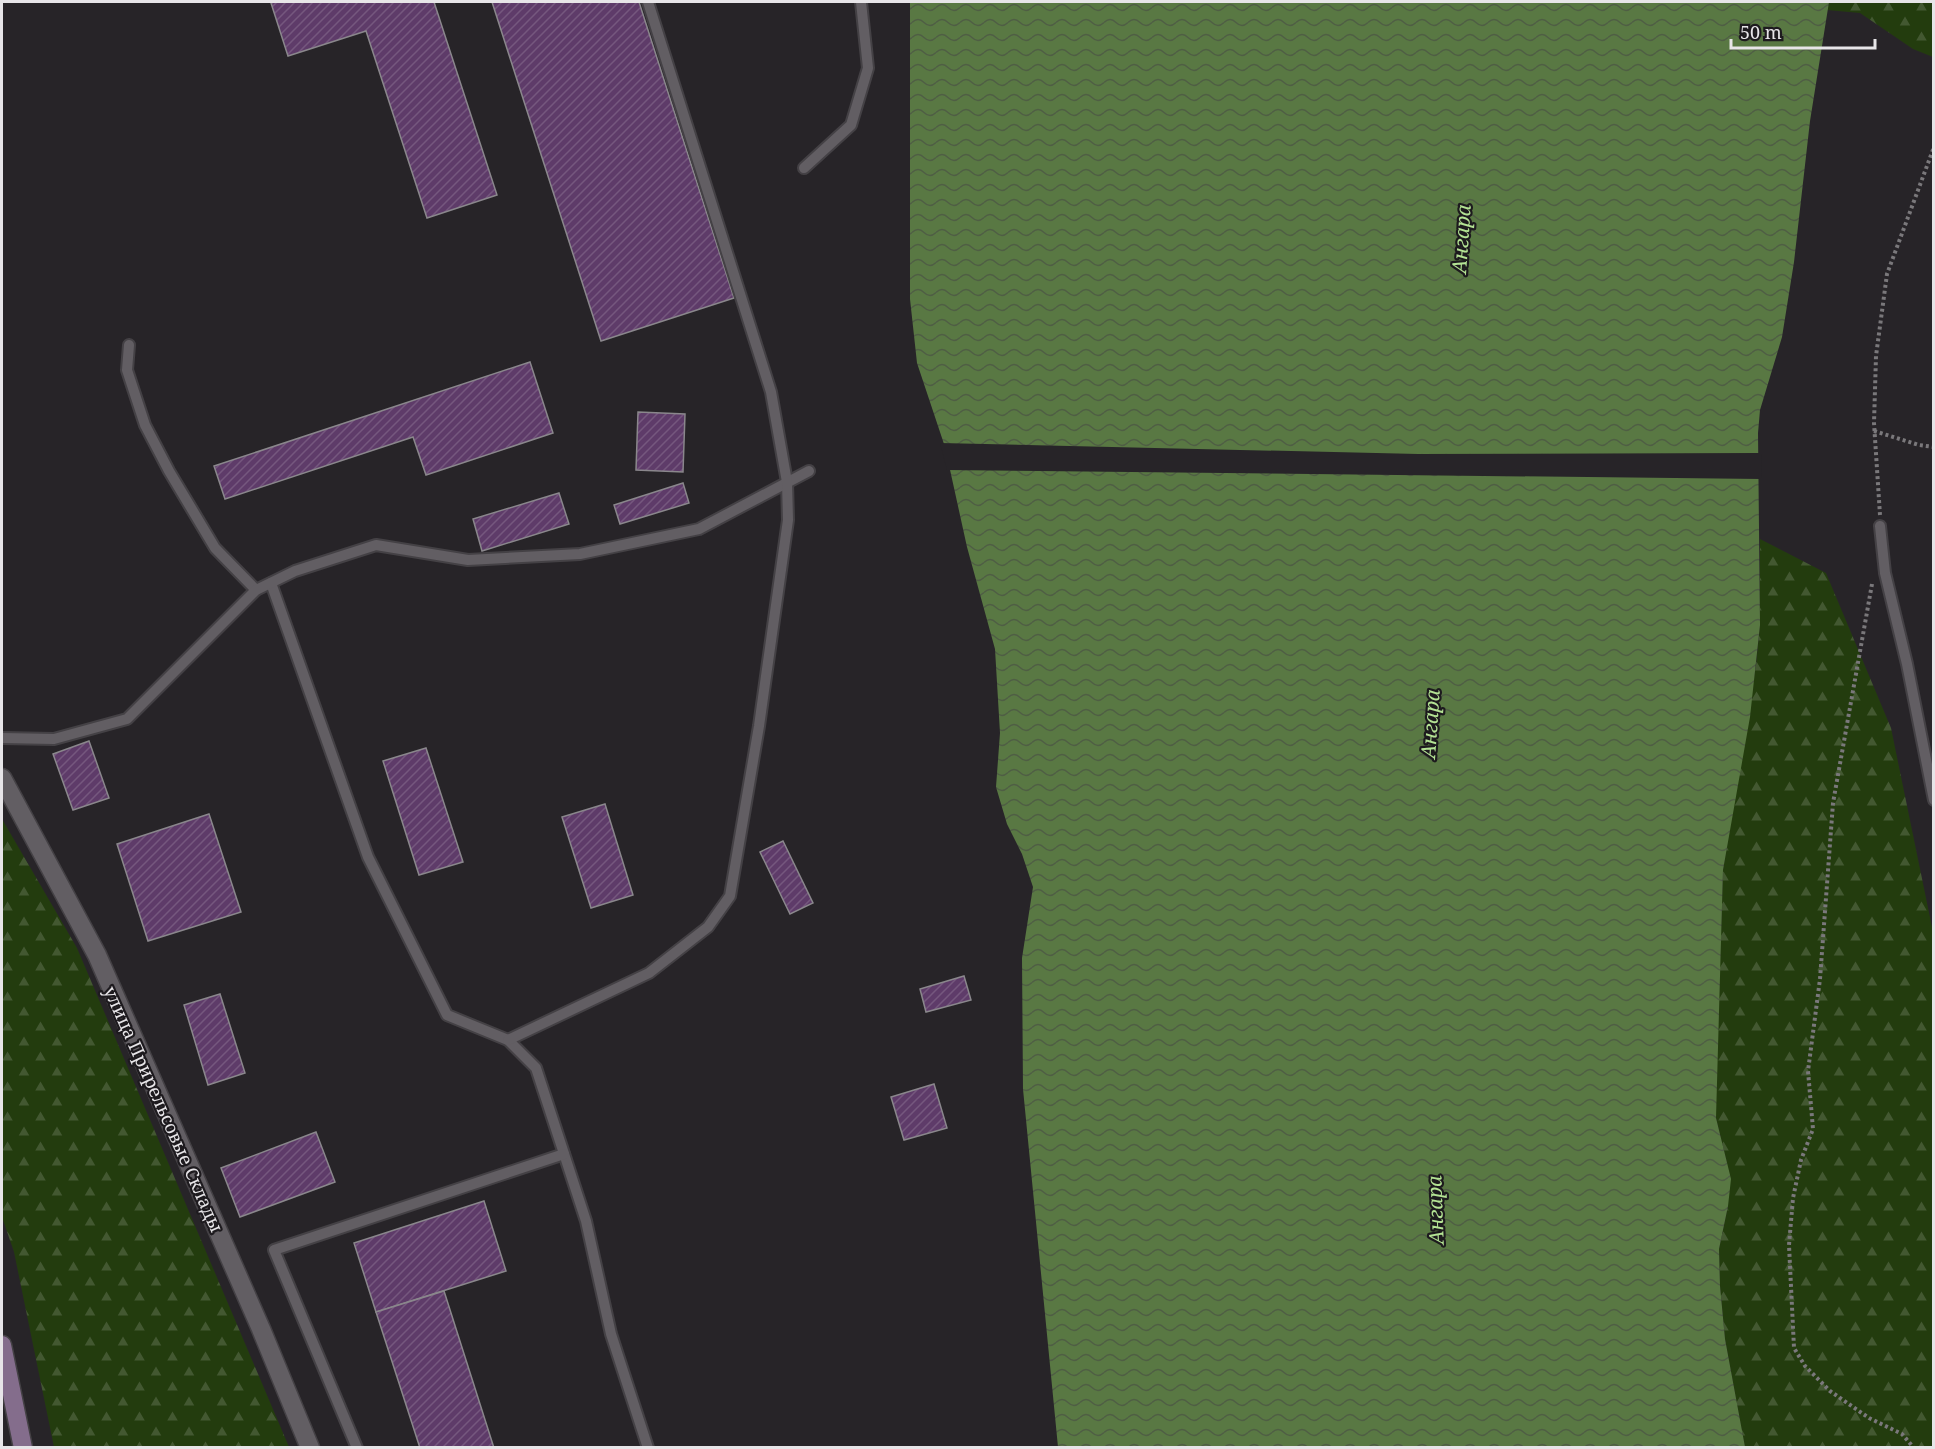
<svg xmlns="http://www.w3.org/2000/svg" width="1935" height="1449" font-family="'Noto Serif',serif">
<defs>
<pattern id="forest-firs" width="22" height="20" patternUnits="userSpaceOnUse" patternTransform="scale(1.5)"><rect width="22" height="20" fill="#233c0e"/><path d="M5 1l3.5 6h-7zM16 11l3.5 6h-7z" fill="#435831"/></pattern>
<pattern id="water-waves" width="16" height="10" patternUnits="userSpaceOnUse" patternTransform="scale(1.5)"><rect width="16" height="10" fill="#597843"/><path d="M0 5q4-4 8 0t8 0" fill="none" stroke="#4f5e44"/></pattern>
<pattern id="building-hatch" width="6" height="6" patternUnits="userSpaceOnUse" patternTransform="scale(1.5)"><rect width="6" height="6" fill="#5e3b69"/><path d="M-1 1l2-2M0 6l6-6M5 7l2-2" fill="none" stroke="#75577e"/></pattern>
</defs>
<rect width="100%" height="100%" fill="#272428"/>
<!-- forest -->
<g fill="url(#forest-firs)">
<polygon points="1829,2 1933,2 1933,57 1913,49 1860,13 1827,10"/>
<polygon points="1760,539 1826,573 1891,728 1933,932 1934,1447 1745,1448 1725,1339 1720,1286 1719,1249 1728,1206 1727,1163 1716,1118 1716,1090 1723,870 1756,665 1760,625"/>
<polygon points="2,819 77,948 289,1447 54,1447 14,1252 2,1217"/>
</g>
<!-- water -->
<polygon fill="url(#water-waves)" points="910,2 1829,2 1810,121 1794,262 1782,337 1760,410 1758,433 1760,625 1750,717 1723,870 1716,1118 1731,1179 1728,1206 1719,1249 1720,1286 1725,1339 1745,1447 1058,1447 1023,1089 1022,958 1033,887 1022,854 1007,824 996,787 1000,733 995,649 967,547 945,447 917,363 910,299"/>
<!-- pier -->
<polygon fill="#272428" points="940,443 1418,454 1761,453 1762,479 947,470"/>
<!-- building -->
<g fill="url(#building-hatch)" stroke="#8a878c" stroke-width="1.5">
<polygon points="274,2 434,2 497,195 427,218 366,31 288,56 271,3"/>
<polygon points="492,2 639,2 734,298 601,341"/>
<polygon points="530,362 553,433 426,475 413,437 225,499 214,466"/>
<polygon points="638,412 685,414 683,472 636,470"/>
<polygon points="683,483 689,503 620,524 614,505"/>
<polygon points="559,493 569,524 482,551 473,519"/>
<polygon points="89,741 109,798 73,810 53,754"/>
<polygon points="426,748 463,862 419,875 383,761"/>
<polygon points="605,804 633,895 591,908 562,817"/>
<polygon points="209,814 241,912 148,941 117,844"/>
<polygon points="783,841 813,903 790,914 760,852"/>
<polygon points="964,976 971,1000 926,1012 920,989"/>
<polygon points="220,994 245,1073 208,1085 184,1005"/>
<polygon points="934,1084 947,1128 904,1140 891,1097"/>
<polygon points="316,1132 335,1182 240,1217 221,1168"/>
<polygon points="484,1201 506,1271 376,1312 354,1243"/>
<polygon points="444,1291 494,1448 420,1448 376,1312"/>
</g>
<g fill="none" stroke-linecap="round" stroke-linejoin="round">
<defs>
<g id="lane">
<polyline points="804,168 851,125 868,68 861,2"/>
<polyline points="129,345 127,370 145,425 169,471 215,548 256,590"/>
<polyline points="1880,526 1885,573 1907,664 1934,800"/>
<polyline points="271,583 368,857 447,1015 508,1040 536,1068 586,1221 611,1334 648,1448"/>
<polyline points="2,738 54,739 127,719 256,590 295,571 376,545 468,560 580,554 699,529 809,471"/>
<polyline points="508,1040 649,973 708,927 730,896 759,726 788,520 787,482 771,392 648,2"/>
<polyline points="357,1448 274,1250 564,1154"/>
</g>
<polyline id="street" points="2,778 97,955 261,1329 310,1448"/>
<polyline id="secondary" points="2,1345 23,1448"/>
</defs>
<!-- lane casing -->
<use href="#lane" stroke="#444145" stroke-width="14"/>
<!-- street casing -->
<use href="#street" stroke="#444145" stroke-width="21"/>
<!-- secondary casing -->
<use href="#secondary" stroke="#444145" stroke-width="21"/>
<!-- path -->
<g stroke="#7a787b" stroke-width="4" stroke-dasharray="3 3" stroke-linecap="butt">
<polyline points="1874,431 1919,445 1934,447"/>
<polyline points="1880,515 1874,423 1876,356 1887,274 1934,147"/>
<polyline points="1872,584 1833,803 1820,979 1808,1071 1813,1129 1801,1160 1793,1198 1789,1245 1794,1348 1805,1366 1830,1391 1869,1418 1902,1434 1914,1448"/>
</g>
<!-- lane -->
<use href="#lane" stroke="#625e63" stroke-width="10"/>
<!-- street -->
<use href="#street" stroke="#625e63" stroke-width="18"/>
<!-- secondary -->
<use href="#secondary" stroke="#846d8c" stroke-width="18"/>
</g>
<g text-anchor="middle" dominant-baseline="central" stroke-width="4.5" stroke-linejoin="round" paint-order="stroke">
<!-- street labels -->
<g font-size="18" fill="#e7e5e8" stroke="#1d1a1e">
<text transform="translate(164 1109) rotate(66)">улица Прирельсовые Склады</text>
</g>
<!-- water labels -->
<g font-size="20" font-style="italic" fill="#b4e394" stroke="#1d1a1e">
<text transform="translate(1461 239) rotate(-86)">Ангара</text>
<text transform="translate(1430 724) rotate(-86)">Ангара</text>
<text transform="translate(1435 1210) rotate(-92)">Ангара</text>
</g>
</g>
<!-- border -->
<rect width="1935" height="1449" fill="none" stroke="#e7e5e8" stroke-width="6"/>
<!-- scale -->
<path d="M1731 39v9h144v-9" fill="none" stroke="#e7e5e8" stroke-width="3"/>
<text x="1740" y="39" font-size="18" fill="#e7e5e8" stroke="#1d1a1e" stroke-width="4.5" paint-order="stroke">50 m</text>
</svg>
